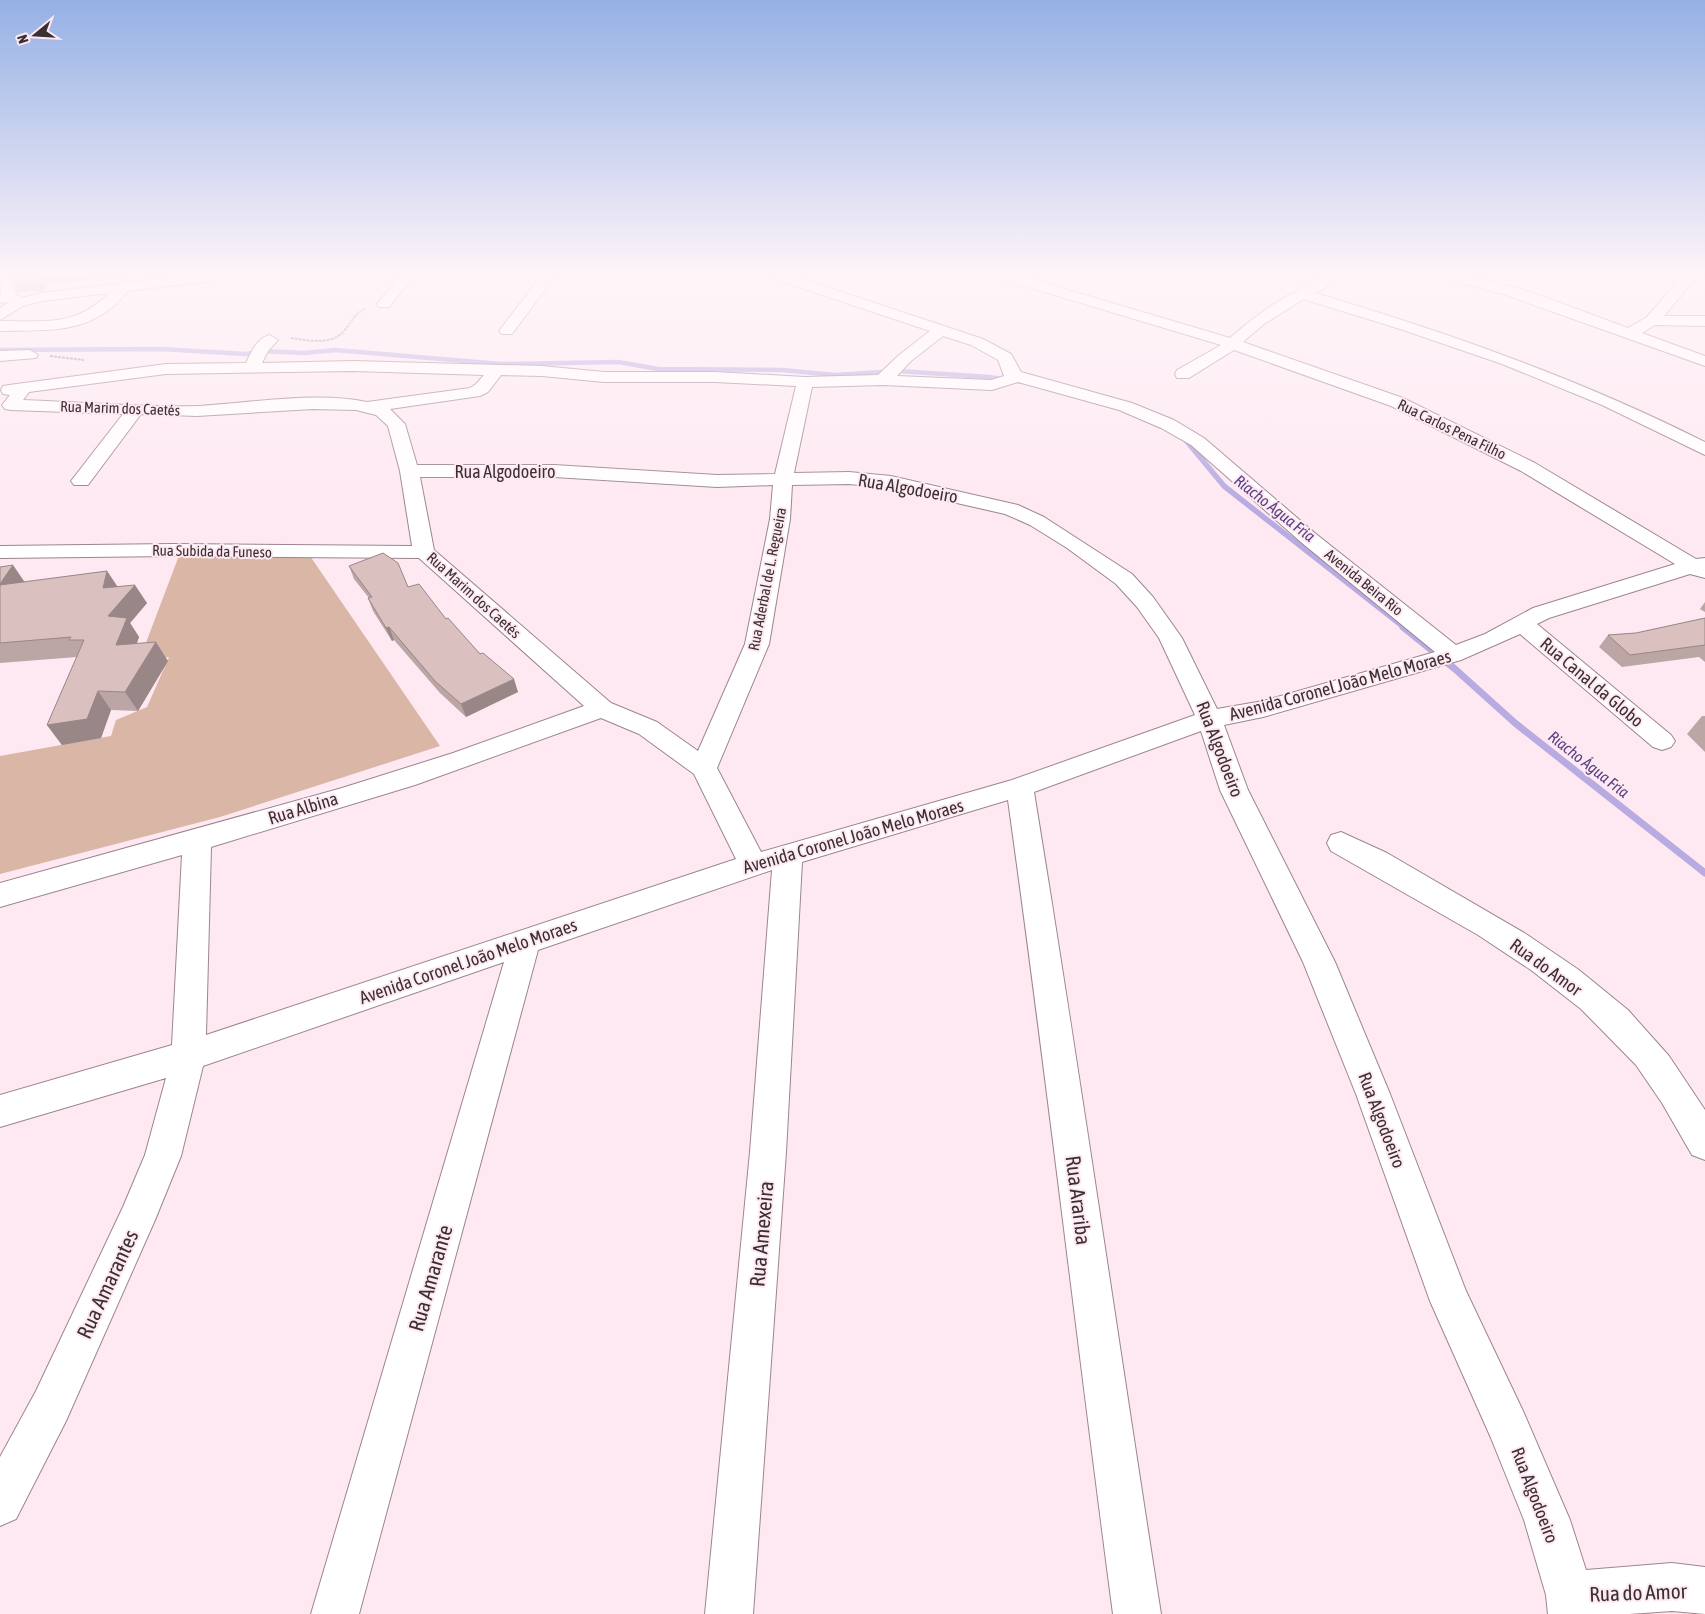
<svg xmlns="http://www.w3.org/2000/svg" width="1705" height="1614" font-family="'Asap Condensed',sans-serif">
<rect width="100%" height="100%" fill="#fee9f2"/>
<!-- green -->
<polygon fill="#dab6a6" points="180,553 308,553 440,746 220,817 0,874 0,756 111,736 116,720 147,707 169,657 139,661"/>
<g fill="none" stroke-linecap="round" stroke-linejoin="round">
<!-- stream-far2 -->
<polyline stroke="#b8abe1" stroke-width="4.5" points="0,350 161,349 246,354 263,351 304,353 335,350 501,364 618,362 658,369 782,370 835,375 898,371 989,377 1029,383"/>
<!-- stream-far1 -->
<polyline stroke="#b8abe1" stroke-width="5.5" points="1185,439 1224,486 1405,628"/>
<!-- stream -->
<polyline stroke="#b8abe1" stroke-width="7" points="1403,627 1455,669 1515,723 1705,873"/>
<defs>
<g id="minor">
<polygon points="400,276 414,276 389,307 379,307 377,304"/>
<polygon points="541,276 555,276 512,334 502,334 499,331"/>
<path d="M 772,276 L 793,276 L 983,339 L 1011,354 L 1021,372 L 1132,403 L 1174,420 L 1204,438 L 1316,534 L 1456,645 L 1485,634 L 1533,608 L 1675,564 L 1521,471 L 1391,406 L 1234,350 L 1189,378 L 1177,378 L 1175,374 L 1177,370 L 1221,345 L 1001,279 L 999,276 L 1021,276 L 1230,338 C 1244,326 1290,287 1307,291 L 1309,294 L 1307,297 L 1264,324 L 1243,342 L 1403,398 L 1535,463 L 1696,559 L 1705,558 L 1705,578 L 1690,574 L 1549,618 L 1537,624 L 1671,735 L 1675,741 L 1671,747 L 1662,750 L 1653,747 L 1520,634 L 1461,660 L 1263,717 L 1224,725 L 1248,790 L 1335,962 L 1390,1094 L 1466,1291 L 1523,1411 L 1570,1520 L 1586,1570 L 1672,1563 L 1705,1567 L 1705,1614 L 1672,1611 L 1629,1614 L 1548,1614 L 1546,1595 L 1524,1520 L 1491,1438 L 1430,1301 L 1356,1094 L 1303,962 L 1220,790 L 1201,731 L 1034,792 C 1079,1066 1118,1340 1161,1614 L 1113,1614 C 1077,1343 1046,1071 1008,800 L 802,862 L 786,1152 L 753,1614 L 705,1614 L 750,1152 L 772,870 L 538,950 L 359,1614 L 311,1614 L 504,962 L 203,1066 L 181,1156 L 155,1220 L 66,1421 L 16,1519 L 0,1526 L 0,1457 L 36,1391 L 123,1207 L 145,1155 L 166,1078 L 0,1127 L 0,1095 L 172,1045 L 182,855 L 0,907 L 0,883 L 342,788 L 453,753 L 584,706 L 419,558 L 174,556 L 0,558 L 0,546 L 174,544 L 412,546 L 400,471 L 388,426 L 376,415 L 356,410 L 313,409 L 197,416 L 141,414 L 88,485 L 74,485 L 71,481 L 123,414 L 11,410 L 5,409 L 2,405 L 10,395 L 3,394 L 1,390 L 3,386 L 9,385 L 166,364 L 246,363 C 251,352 257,338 270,335 L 278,340 L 268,351 L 262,363 L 353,361 L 542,366 L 604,372 L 715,372 L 805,377 L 878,375 L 899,355 L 930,331 L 774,279 ZM 943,336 L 971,345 L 998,360 L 1004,376 L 991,380 L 897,376 L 911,361 ZM 353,371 L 484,375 L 476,384 L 470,388 L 367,402 C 318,391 251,403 199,406 C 143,408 81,402 23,400 L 29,392 L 166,374 ZM 501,375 L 542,376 L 604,382 L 715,382 L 796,386 L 775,474 L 717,475 L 554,465 L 417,465 L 405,424 L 390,409 L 480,396 L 488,392 ZM 1018,382 L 1119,410 L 1161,428 L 1191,445 L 1302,543 L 1435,652 L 1263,701 L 1217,709 L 1182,638 L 1153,597 L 1132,574 L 1044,517 L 1018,505 L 891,476 L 849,472 L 794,473 L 812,387 L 883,385 L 992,390 ZM 420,477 L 554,477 L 717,487 L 773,485 L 770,519 L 745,644 L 698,751 L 657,722 L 611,703 L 434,550 ZM 849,484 L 891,488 L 1005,514 L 1030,525 L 1067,548 L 1116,584 L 1137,607 L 1159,638 L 1195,715 L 1012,780 L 761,852 L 717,768 L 769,644 L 790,519 L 792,485 ZM 601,718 L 639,734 L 694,774 L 736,859 L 206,1035 L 211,847 L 415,785 Z"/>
<path d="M 1444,276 C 1504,276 1571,308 1628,328 L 1647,317 L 1682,276 L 1697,276 L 1664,316 L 1705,316 L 1705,326 L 1655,325 L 1642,333 L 1705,356 L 1705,366 L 1503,294 L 1446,279 Z"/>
<path d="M 124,282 L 131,286 C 97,335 53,330 0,331 L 0,321 C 54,321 80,327 119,283 Z"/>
<polygon points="12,294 17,295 19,298 17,301 0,303 0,295"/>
<polygon points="30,350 38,355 36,358 0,361 0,351"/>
<polygon points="1341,832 1387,853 1526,934 1579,970 1628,1010 1669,1056 1705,1110 1705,1160 1692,1155 1662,1103 1636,1065 1581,1009 1531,970 1478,935 1331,851 1327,843 1331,835"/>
</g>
<g id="tertiary">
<polygon points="4,276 18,276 14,292 21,298 42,293 183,276 226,276 219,280 42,301 23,306 0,320 0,308 9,302 0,293"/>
<path d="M 1321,276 L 1336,276 L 1325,288 L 1315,293 C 1449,333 1580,379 1705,442 L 1705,455 L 1602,405 L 1502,364 L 1400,329 L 1297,297 L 1295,294 C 1301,286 1313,284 1321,276 Z"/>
</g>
</defs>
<!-- minor casing -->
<use href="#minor" stroke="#9c858f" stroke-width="2"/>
<!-- tertiary casing -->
<use href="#tertiary" stroke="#9c858f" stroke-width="2"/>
<!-- path -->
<g stroke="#a5959b" stroke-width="2" stroke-dasharray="3 1" stroke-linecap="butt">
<path d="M 291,338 C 307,340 331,346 344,331 C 351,323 354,314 365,309"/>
<polyline points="50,356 84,360"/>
</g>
<!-- minor -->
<use href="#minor" fill="#fff" fill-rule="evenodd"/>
<!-- tertiary -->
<use href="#tertiary" fill="#fff" fill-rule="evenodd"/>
</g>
<!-- wall -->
<g fill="#bca5a5">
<polygon points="12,276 144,276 49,283 43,291 17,292 10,280"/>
<polygon points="349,566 408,587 446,619 518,692 466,717 440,693 394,640 392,641 373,611 368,598 369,598 354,579"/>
<polygon points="0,567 25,582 107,571 117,586 147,603 130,623 139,637 137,643 168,661 138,711 111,710 101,738 62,745 47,725 77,657 0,663"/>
<polygon points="1705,602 1705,612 1700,609"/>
<polygon points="1705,618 1705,662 1699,657 1622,667 1599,647 1608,635 1636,633"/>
<polygon points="1702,716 1705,716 1705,752 1687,734"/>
</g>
<!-- shaded-wall -->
<g fill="#998686">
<polygon points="39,276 144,276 49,283 43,291 36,279"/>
<polygon points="13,565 26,584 0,588 0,584"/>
<polygon points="107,571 119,589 103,588"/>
<polygon points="135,585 147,603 130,623 139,637 129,664 116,645 108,616"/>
<polygon points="389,627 394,640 392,641 386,628"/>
<polygon points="156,642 168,661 138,711 125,692"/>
<polygon points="514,679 518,692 466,717 461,704"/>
<polygon points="98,691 111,710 101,738 62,745 47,725"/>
</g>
<!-- building -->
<g fill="#dbc0c0" stroke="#998686">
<polygon points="12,276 39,276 36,279 10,280"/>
<polygon points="383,553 398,563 408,587 419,584 446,619 448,618 480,654 483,653 514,679 461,704 435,681 389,627 386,628 368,598 372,597 349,566"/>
<polygon points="13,565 0,584 0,567"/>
<polygon points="107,571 103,588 135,585 108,616 127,618 116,645 156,642 125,692 98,691 87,719 47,725 84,640 69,640 71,637 0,643 0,585"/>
<polygon points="1705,618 1705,645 1630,655 1608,635 1636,633"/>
</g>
<!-- sky -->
<linearGradient id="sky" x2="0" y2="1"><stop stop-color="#95b0e5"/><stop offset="0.55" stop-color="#fff5f9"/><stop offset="1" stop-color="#fff5f9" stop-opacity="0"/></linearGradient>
<rect width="1705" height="502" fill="url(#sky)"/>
<g text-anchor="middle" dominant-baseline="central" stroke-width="4" stroke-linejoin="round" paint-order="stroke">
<!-- far-street labels -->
<g font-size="15" fill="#3a3034" stroke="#fee9f2">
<text transform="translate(120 408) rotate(2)">Rua Marim dos Caetés</text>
<text transform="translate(1452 429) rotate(26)">Rua Carlos Pena Filho</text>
<text transform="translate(212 551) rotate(1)">Rua Subida da Funeso</text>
<text transform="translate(767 579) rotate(-79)">Rua Aderbal de L. Regueira</text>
<text transform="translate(1364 582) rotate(39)">Avenida Beira Rio</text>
<text transform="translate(474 595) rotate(42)">Rua Marim dos Caetés</text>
</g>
<!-- far-water labels -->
<g font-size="16" font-style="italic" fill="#574285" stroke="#fee9f2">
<text transform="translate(1275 508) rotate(38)">Riacho Água Fria</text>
<text transform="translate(1589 764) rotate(38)">Riacho Água Fria</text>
</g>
<!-- street labels -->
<g font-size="18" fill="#3a3034" stroke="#fee9f2">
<text x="505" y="471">Rua Algodoeiro</text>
<text transform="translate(908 488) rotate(10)">Rua Algodoeiro</text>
<text transform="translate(1592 682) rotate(40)">Rua Canal da Globo</text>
<text transform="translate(1340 685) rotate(-15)">Avenida Coronel João Melo Moraes</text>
<text transform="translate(1220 749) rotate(69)">Rua Algodoeiro</text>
<text transform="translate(303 808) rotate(-17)">Rua Albina</text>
<text transform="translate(853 836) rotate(-16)">Avenida Coronel João Melo Moraes</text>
<text transform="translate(468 961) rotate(-19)">Avenida Coronel João Melo Moraes</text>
<text transform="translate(1546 967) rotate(36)">Rua do Amor</text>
<text transform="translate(1382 1120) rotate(69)">Rua Algodoeiro</text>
<text transform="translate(1535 1495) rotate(69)">Rua Algodoeiro</text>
</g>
<!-- near-street labels -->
<g font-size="21" fill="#3a3034" stroke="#fee9f2">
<text transform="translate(1079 1200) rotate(83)">Rua Arariba</text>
<text transform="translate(761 1234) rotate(-85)">Rua Amexeira</text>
<text transform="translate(430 1278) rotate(-74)">Rua Amarante</text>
<text transform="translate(107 1284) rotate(-65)">Rua Amarantes</text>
<text transform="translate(1638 1592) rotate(-2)">Rua do Amor</text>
</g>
</g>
<!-- north arrow -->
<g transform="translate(35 35) rotate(252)" stroke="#fee9f2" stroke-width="4" paint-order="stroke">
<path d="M0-4L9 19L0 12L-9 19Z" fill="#3a3034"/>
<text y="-8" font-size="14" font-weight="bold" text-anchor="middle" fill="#3a3034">N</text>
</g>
</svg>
